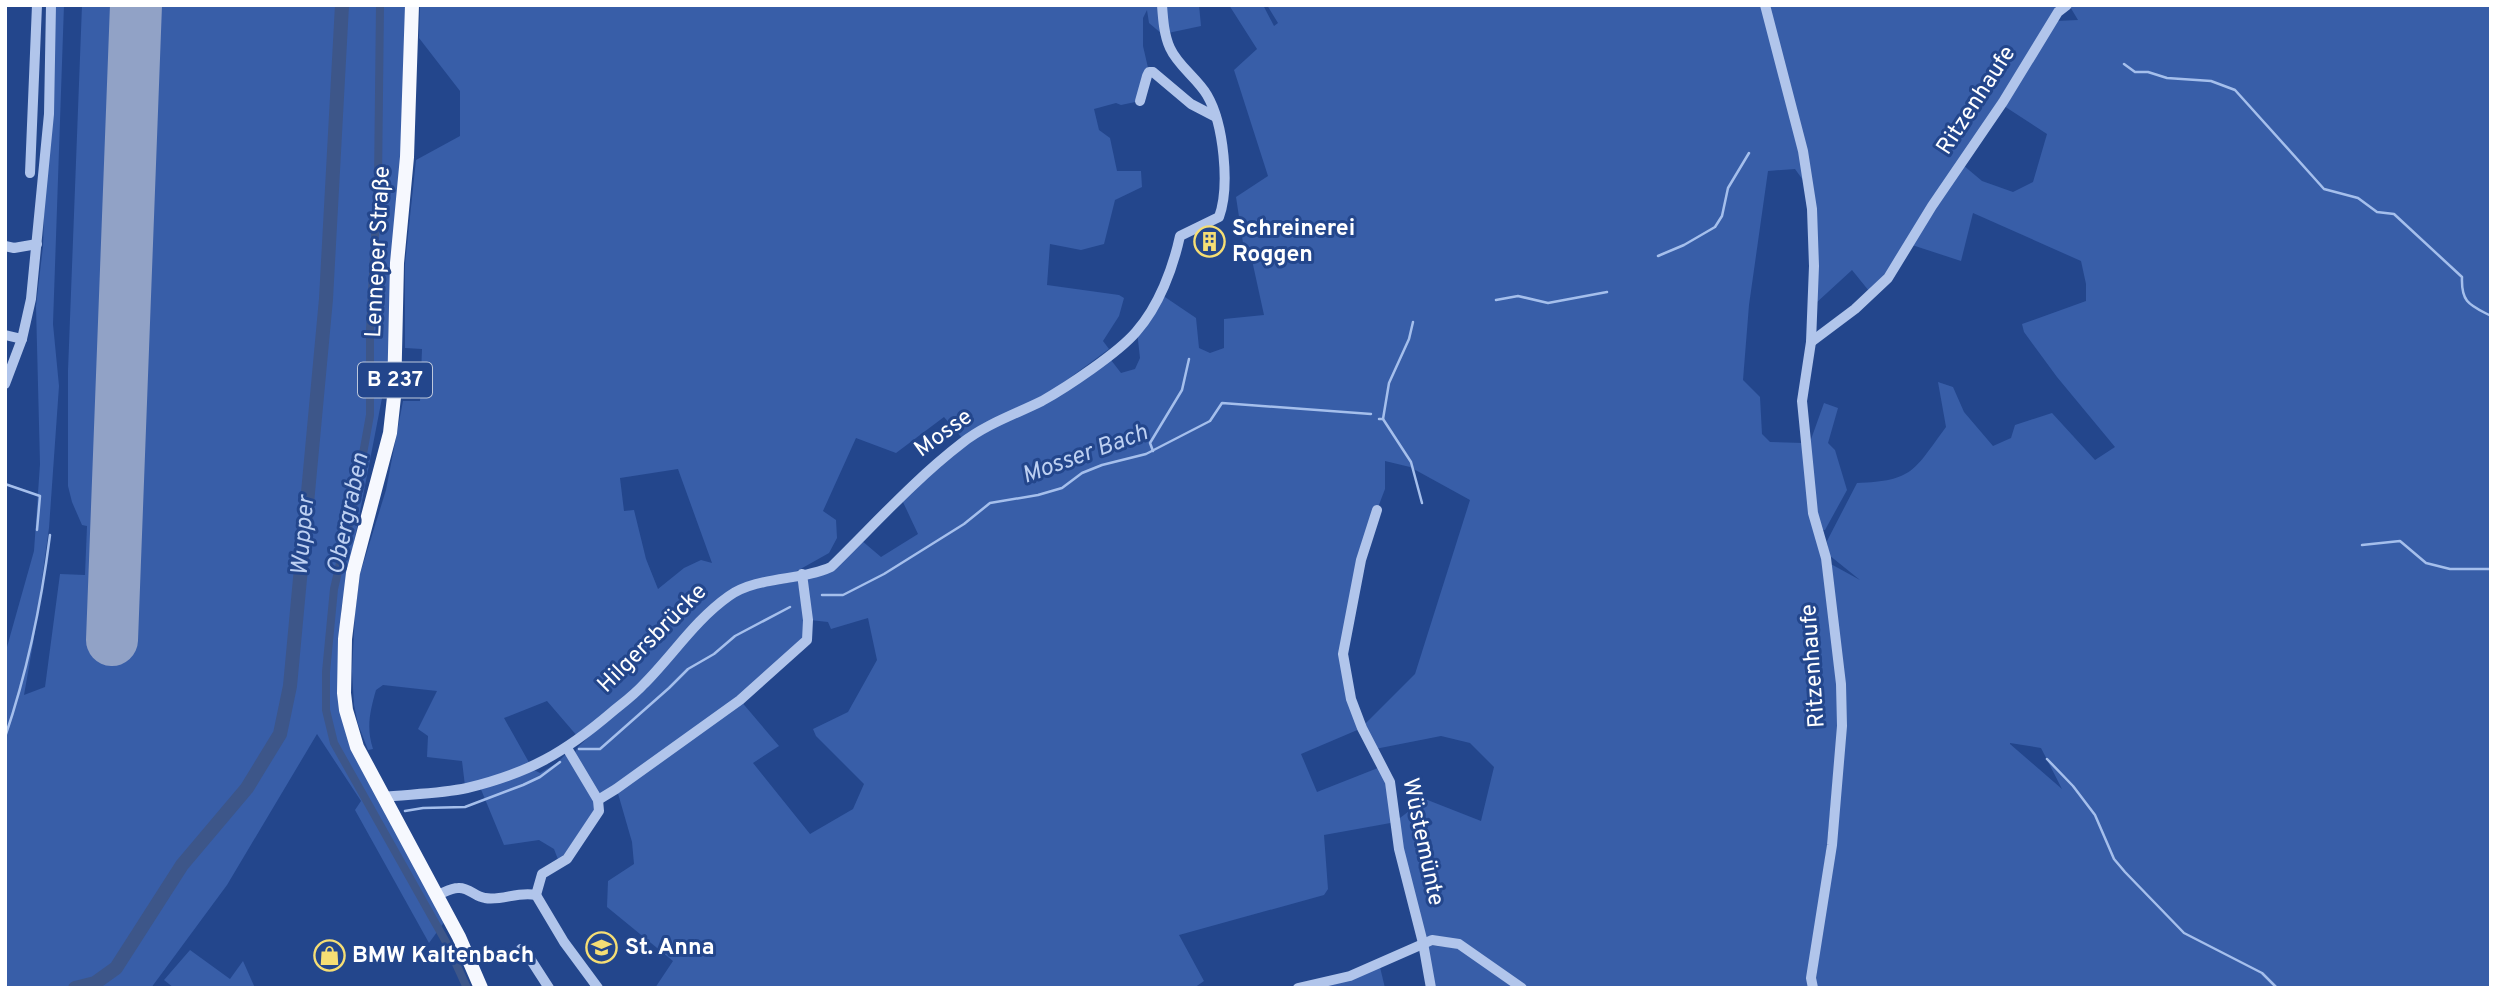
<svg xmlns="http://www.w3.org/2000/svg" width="2496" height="993" font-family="Overpass,sans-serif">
<rect width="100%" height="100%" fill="#23468c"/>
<!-- green -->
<g fill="#385ea8" fill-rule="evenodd">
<polygon points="51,5 64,5 53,324 59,386 49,528 33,644 24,695 45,687 60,574 85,575 87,526 82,525 72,502 68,486 68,371 82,5 405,5 404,105 388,367 341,610 341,707 445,921 429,943 355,810 361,801 317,734 227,885 151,988 5,988 5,654 34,551 40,464 36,306 43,246"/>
<path d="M 420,5 L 1159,5 L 1162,34 L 1149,23 L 1147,10 L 1143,18 L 1143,46 L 1149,72 L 1140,101 L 1121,105 L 1116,103 L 1094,109 L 1099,130 L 1110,138 L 1117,171 L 1141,171 L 1142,187 L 1115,200 L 1104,244 L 1081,250 L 1050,244 L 1047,285 L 1119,295 L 1124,298 L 1119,316 L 1103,341 L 1109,349 L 1056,388 L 962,438 L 944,417 L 896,453 L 856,438 L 823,511 L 836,520 L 837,538 L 829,553 L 797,571 L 741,591 L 798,581 L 805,626 L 804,640 L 740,700 L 779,746 L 753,763 L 810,834 L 853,809 L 864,784 L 816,736 L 813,729 L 848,712 L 877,660 L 868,618 L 831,629 L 828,622 L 810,620 L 807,585 L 808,578 L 861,540 L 881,557 L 918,534 L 902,500 L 971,441 L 1111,360 L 1121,373 L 1135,369 L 1140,358 L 1137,331 L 1159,293 L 1196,318 L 1199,348 L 1210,353 L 1224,348 L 1224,319 L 1264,315 L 1250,251 L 1243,243 L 1236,197 L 1268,176 L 1234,70 L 1257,49 L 1229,5 L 1263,5 L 1274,26 L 1278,23 L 1267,5 L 2060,5 L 1886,274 L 1869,291 L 1852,270 L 1816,303 L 1808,187 L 1795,169 L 1768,171 L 1749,305 L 1743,380 L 1760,397 L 1762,434 L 1770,442 L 1803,443 L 1822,556 L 1837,687 L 1838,726 L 1827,844 L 1809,988 L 1522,988 L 1459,944 L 1423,943 L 1396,822 L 1324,835 L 1328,889 L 1324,895 L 1179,935 L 1204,981 L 1194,988 L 655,988 L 673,961 L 607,907 L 608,881 L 634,864 L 632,842 L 617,790 L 599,796 L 574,754 L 578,747 L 634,694 L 578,737 L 547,701 L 504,718 L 531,766 L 465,786 L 462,761 L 427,757 L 428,736 L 418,729 L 437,691 L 383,685 L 376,690 C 370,711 366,728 373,749 L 368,750 L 358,724 L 354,705 L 352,671 L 355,613 L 360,574 L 386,490 L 403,401 L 420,401 L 422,349 L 405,348 L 405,264 L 416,160 L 460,136 L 460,91 L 419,38 ZM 1385,461 L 1410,467 L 1470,500 L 1415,674 L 1362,727 L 1343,654 L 1377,510 L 1385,489 ZM 678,469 L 712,563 L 701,560 L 684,568 L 658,589 L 646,559 L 634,510 L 624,511 L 620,478 ZM 1362,728 L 1375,749 L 1441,736 L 1470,743 L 1494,767 L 1481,821 L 1425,799 L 1396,821 L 1383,766 L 1317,792 L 1301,754 Z"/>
<polygon points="1165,5 1199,5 1201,26 1168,33"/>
<path d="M 2069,5 L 2491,5 L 2491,988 L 1815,988 L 1846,726 L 1829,563 L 1860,580 L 1829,555 L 1827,541 L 1857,483 C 1914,481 1914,470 1946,427 L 1938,382 L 1953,387 L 1964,412 L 1993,446 L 2011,438 L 2015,425 L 2052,413 L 2095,460 L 2115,447 L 2057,377 L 2024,332 L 2022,324 L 2086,301 L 2086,284 L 2081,261 L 1973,213 L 1961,261 L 1912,245 L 1963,165 L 1982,181 L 2013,192 L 2033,182 L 2047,134 L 2004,106 L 2056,21 L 2078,20 ZM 2010,743 L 2041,748 L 2062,789 L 2010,744 Z"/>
<polygon points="1824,403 1838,408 1828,443 1835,450 1847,490 1825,530 1822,530 1819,525 1809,445"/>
<polygon points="566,754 595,802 596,808 559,862 554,849 539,840 504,845 480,787 534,770 540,773 557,763"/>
<polygon points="1426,945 1458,948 1517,988 1431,988"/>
<polygon points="190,950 230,979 243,961 255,988 174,988 164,980"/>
<polygon points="1379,963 1385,988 1298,988"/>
</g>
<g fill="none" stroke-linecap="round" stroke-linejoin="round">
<!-- stream -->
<g stroke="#a5bfec" stroke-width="2.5">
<path d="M 2124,64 L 2135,72 L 2148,72 L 2167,78 L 2211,81 L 2235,90 L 2324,189 L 2358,198 L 2377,212 L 2394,214 L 2462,277 C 2461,303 2470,305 2491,316"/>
<polyline points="1658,256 1684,245 1715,227 1722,216 1728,188 1749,153"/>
<polyline points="1496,300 1518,296 1548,303 1607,292"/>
<polyline points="1379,419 1383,419 1389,383 1409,339 1413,322"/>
<polyline points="1383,419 1411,462 1422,503"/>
<polyline points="1153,451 1150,443 1182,390 1189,359"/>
<polyline points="5,484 40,496 37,530"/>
<polyline points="2362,545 2400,541 2426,563 2450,569 2491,569"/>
<polyline points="822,595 843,595 884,574 964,524 990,503 1038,495 1062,488 1082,473 1102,465 1146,454 1210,421 1222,403 1371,414"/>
<path d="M 5,737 C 28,670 41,606 50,535"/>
<polyline points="579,749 600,749 669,688 688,669 714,654 735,636 790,607"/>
<polyline points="2047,759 2073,786 2095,815 2114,859 2125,872 2184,933 2262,973 2277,988"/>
<polyline points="405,811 423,808 465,807 523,785 540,777 560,762"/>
</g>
<!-- canal -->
<polyline stroke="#3d5689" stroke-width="8" points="380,5 378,181 370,330 370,415 355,498 334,589 326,672 326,710 334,743 446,942 467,988"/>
<!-- river -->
<polyline stroke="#3d5689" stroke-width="14" points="75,988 95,983 116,968 182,865 247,788 280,734 290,686 326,299 342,5"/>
<!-- runway -->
<polyline stroke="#91a2c6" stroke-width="52" points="112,640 136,5"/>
<!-- minor -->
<g stroke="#b1c5eb" stroke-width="10">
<polyline points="1765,5 1803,151 1812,209 1814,266 1811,342 1802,401 1813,513 1826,558 1841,684 1842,726 1832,845 1811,978 1813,988"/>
<polyline points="1140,101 1147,76 1149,72 1153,72 1191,104 1216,117"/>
<polyline points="30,173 37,5"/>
<polyline points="5,246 14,248 37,244"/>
<polyline points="5,335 22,339"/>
<polyline points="1811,342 1855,309 1888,278 1932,206 2003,102 2058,12 2067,5"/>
<polyline points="5,384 22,339 31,299 49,114 51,5"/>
<polyline points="1377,510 1361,560 1343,654 1351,699 1362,728 1390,782 1399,849 1423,943 1431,988"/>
<path d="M 382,797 C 410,794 440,794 467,788 C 529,773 564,753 612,712 C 623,703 634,695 644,684 C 673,655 695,620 729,596 C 757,576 801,581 831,567 C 874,525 914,480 962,443 C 986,424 1016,414 1042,401 C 1067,387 1118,353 1136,332 C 1159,306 1173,268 1180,236 L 1219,217 C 1230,187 1224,124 1207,95 C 1197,78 1178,66 1170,48 C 1164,35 1163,19 1162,5"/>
<polyline points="598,800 616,789 740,700 807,640 808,620 802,574"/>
<path d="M 437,895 C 443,893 451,888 458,888 C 469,887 475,897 485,898 C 502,901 518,891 536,895 L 564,942 L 598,988"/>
<polyline points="536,895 542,874 567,859 599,811 598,800 567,748"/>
<polyline points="521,949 529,957 549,988"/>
<polyline points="1298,988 1350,976 1432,940 1459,944 1522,988"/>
</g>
<!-- major -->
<polyline stroke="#f6f8fe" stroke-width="14" points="412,5 407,157 397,263 394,397 390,433 353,573 345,639 344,693 346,710 357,747 459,937 481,988"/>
</g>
<!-- icons -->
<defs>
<symbol id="building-ring" viewBox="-11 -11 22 22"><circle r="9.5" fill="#23468c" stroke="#f6de74" stroke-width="1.5"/><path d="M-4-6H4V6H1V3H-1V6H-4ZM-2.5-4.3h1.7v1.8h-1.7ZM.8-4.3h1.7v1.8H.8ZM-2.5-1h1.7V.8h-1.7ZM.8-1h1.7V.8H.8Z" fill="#f6de74"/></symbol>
<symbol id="school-ring" viewBox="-11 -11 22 22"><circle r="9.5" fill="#23468c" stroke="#f6de74" stroke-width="1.5"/><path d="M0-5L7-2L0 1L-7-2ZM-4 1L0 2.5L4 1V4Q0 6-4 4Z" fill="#f6de74"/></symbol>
<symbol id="shop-ring" viewBox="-11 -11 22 22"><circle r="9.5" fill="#23468c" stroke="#f6de74" stroke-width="1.5"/><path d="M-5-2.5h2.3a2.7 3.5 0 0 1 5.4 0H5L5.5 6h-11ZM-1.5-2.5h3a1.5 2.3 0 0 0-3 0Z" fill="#f6de74"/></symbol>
</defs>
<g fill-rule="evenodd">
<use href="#building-ring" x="1192" y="224" width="35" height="35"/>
<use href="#school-ring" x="584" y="930" width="35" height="35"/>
<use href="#shop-ring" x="312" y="938" width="35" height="35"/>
</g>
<g text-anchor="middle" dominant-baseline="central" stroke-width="6" stroke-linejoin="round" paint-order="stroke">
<!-- shield labels -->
<rect fill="#23468c" stroke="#bdc8dc" stroke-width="2" x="358" y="362.5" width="74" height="35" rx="5"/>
<g font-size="21" font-weight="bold" fill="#fff">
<text x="395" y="380">B 237</text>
</g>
<!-- street labels -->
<g font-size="23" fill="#fff" stroke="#23468c">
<text transform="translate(1977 101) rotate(-57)">Ritzenhaufe</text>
<text transform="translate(379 252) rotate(-87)">Lenneper Straße</text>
<text transform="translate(944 434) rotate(-36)">Mosse</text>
<text transform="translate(653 639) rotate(-45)">Hilgersbrücke</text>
<text transform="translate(1814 666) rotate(-94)">Ritzenhaufe</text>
<text transform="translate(1422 842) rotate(78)">Wüstemünte</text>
</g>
<!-- poi labels -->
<g font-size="23" font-weight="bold" fill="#fff" stroke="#23468c" text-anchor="start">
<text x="1232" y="229">Schreinerei<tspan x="1232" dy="26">Roggen</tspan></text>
<text x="625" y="948">St. Anna</text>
<text x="352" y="956">BMW Kaltenbach</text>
</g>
<!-- water labels -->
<g font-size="24" font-style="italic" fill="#bdd0f2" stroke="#23468c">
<text transform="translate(1085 455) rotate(-20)">Mosser Bach</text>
<text transform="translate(349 514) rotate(-78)">Obergraben</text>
<text transform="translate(304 536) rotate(-85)">Wupper</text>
</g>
</g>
<!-- border -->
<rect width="2496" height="993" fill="none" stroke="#ffffff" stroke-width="14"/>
</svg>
